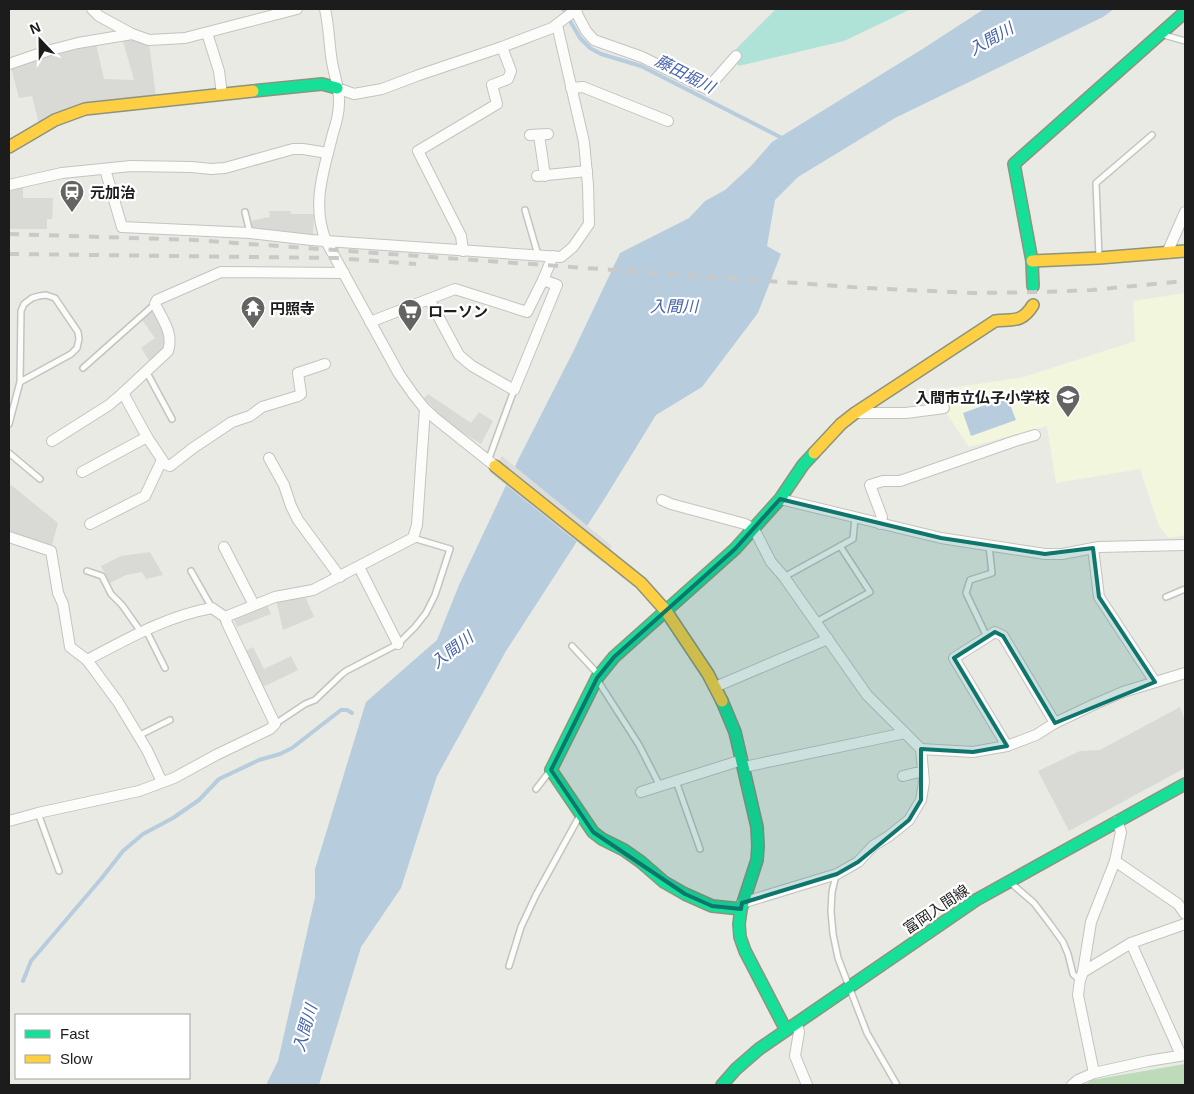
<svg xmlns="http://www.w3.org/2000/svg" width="1194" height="1094" font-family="Helvetica,'Noto Sans JP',sans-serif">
<rect width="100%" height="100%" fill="#eaeae4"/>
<!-- residential -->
<g fill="#d9d9d6">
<polygon points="137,40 149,43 156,97 39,124 32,96 19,98 11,67 44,55 96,44 104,79 134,80 123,41"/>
<polygon points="23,185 23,198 53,198 52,219 47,219 47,229 9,229 9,189"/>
<polygon points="269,211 291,211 291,214 314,214 313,235 253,231 251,221 270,217"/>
<polygon points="151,312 155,313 165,332 165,348 151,363 141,348 155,338 142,320"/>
<polygon points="428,394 471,423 479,412 493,421 481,444 460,431 438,413 424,398"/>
<polygon points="11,485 58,523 50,552 9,538 9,487"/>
<polygon points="150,552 163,575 146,579 142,572 126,575 110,583 101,566 121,556"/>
<polygon points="305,596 314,617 283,630 276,600"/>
<polygon points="266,603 271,614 237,627 233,617"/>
<polygon points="253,647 264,669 291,656 298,670 261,688 243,652"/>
<polygon points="1180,707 1185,721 1185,768 1069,831 1038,771 1080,751 1100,750"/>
</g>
<!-- education -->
<polygon fill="#f1f6dd" points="1185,293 1185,535 1169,538 1159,526 1140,469 1056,483 1047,426 969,447 945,411 944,389 1024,377 1135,341 1133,301"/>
<!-- forest -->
<polygon fill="#bddab9" points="1185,1064 1185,1085 1085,1085 1092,1080"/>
<!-- pitch -->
<polygon fill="#afe3d8" points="776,9 911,9 844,41 739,66 729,56"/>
<!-- water -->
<g fill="#b7cdde">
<polygon points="984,9 1114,9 1103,17 895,118 798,177 775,200 767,246 781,254 758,313 702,387 656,415 605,498 506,651 437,776 401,888 361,947 319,1085 266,1085 278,1061 315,897 315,869 366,702 437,640 459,585 519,458 574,350 620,253 689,218 705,201 725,190 751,166 772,142 924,48"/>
<polygon points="1007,397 1016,420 971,436 963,413"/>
</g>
<!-- pier -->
<polygon fill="#dcdcd9" points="502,456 612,546 602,562 491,473"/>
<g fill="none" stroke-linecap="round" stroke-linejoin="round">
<!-- stream -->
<g stroke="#b7cdde" stroke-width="4">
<polyline points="563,9 580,38 590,48 601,54 641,66 784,139"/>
<polyline points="23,981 31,961 101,879 123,851 143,834 173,818 199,800 219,779 259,760 280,754 292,748 341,710 347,710 352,713"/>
</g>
<defs>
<g id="lane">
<polyline points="1164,35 1185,41"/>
<polyline points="525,210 538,255"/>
<polyline points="245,212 250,233"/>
<polyline points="1099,257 1096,183 1152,135"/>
<polyline points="83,368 155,304"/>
<polyline points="146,371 172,419"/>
<polyline points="9,424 20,382 21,311 24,304 32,298 39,296 46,295 55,298 78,332 79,339 77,348 71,354 20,382"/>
<polyline points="9,453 40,479"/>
<polyline points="488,461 514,390"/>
<polyline points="87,571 102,576 111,594 122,605 141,632"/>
<polyline points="191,571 212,608"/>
<polyline points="784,577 853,539 855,518"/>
<polyline points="1166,597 1185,589"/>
<polyline points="816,622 870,592 840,546"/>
<polyline points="146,630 165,668"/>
<polyline points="987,637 966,593 970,580 992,573 989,546"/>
<polyline points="572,646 597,673"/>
<polyline points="598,681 639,745 660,786"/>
<polyline points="275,724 305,704 315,700 341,675 346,671 398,644 415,627 426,613 435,595 450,549 413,538"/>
<polyline points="138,736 170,720"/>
<polyline points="676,781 700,849"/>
<polyline points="536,789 550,771"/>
<polyline points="38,813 59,871"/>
<polyline points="836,875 832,892 831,911 833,934 838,958 867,1033 897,1085"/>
<polyline points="1011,883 1034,903 1050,924 1063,942 1068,954 1073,974 1079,980"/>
<polyline points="509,966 521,927 536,895 579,817"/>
</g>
<g id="street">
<polyline points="92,9 99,16 132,34"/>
<path d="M 325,9 C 329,26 329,44 332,62 C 334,74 340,91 339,103 C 339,113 336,124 333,133 C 324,170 311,204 326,241 L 399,374 L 413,394 L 425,409 L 436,419 L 495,466"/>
<polyline points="575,10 586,31 594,40 642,57 707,89 736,56"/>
<polyline points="207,33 219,71 222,94"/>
<polyline points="9,64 47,51 78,43 132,34 149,40 185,38 297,9"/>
<polyline points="337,88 354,94 382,89 419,75 502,47 552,28 577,9"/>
<polyline points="571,88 583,87 668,121"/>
<polyline points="530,135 548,134"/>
<polyline points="539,135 545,176"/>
<polyline points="105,169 122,227 250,233 311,240 561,257 573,247 589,224 588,185 584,142 557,25"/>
<polyline points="537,176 587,171"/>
<polyline points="9,185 62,173 131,166 192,167 211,169 225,168 293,149 303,149 328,153"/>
<polyline points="463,251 461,236 418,151 497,104 492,85 508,79 511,71 502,47"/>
<polyline points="1167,253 1185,212"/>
<polyline points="543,280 553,256"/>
<polyline points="370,322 455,289 527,312 543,280 557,285 514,390 472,366 459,355 429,299"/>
<polyline points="855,413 906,413 944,408"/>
<polyline points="147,437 165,464 170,466 193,448 232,422 250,416 262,407 298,396 301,394 298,373 325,364"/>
<path d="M 52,441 L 109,405 L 123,393 L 168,351 C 174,333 162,319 155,304 L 157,300 L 221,272 L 344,273"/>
<polyline points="269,458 284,485 291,506 298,520 340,577"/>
<polyline points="82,472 147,437 123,393"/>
<polyline points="780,499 941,538 1045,554 1062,554 1099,547 1185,545"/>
<polyline points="662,500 671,504 745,524 754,529 771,562 784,577 867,695 921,749 923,771 903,776"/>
<polyline points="90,524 145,496 162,460"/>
<polyline points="880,524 882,517 870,485 883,481 900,481 1015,441 1035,435"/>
<path d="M 9,537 L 51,551 L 58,593 L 63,604 L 70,647 L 87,660 C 127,639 167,616 212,608 L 225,617"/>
<polyline points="224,547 254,605"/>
<polyline points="1093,548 1099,597 1155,682"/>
<polyline points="359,567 398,644"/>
<polyline points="87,660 118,702 147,750 162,782"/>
<polyline points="715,687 828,639"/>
<polyline points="1007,746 954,658 995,632 1003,636 1055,723"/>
<polyline points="921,749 973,752 1007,746 1036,735 1055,723 1095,704 1123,692 1185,673"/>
<polyline points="744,767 905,733"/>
<polyline points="641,792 742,760"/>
<polyline points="9,821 38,813 139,791 174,778 216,755 270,729 275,724 227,623 225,617 275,597 313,590 413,538 417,525 425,409"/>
<polyline points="1115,861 1178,904 1185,914"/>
<polyline points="742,903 837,874 858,862 873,846 889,836 909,820 921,800 924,782 923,771"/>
<polyline points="1131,943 1181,1055"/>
<polyline points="1083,972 1131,943 1185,924"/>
<polyline points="797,1024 799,1032 795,1056 807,1085"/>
<polyline points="1094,1073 1078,995 1080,980 1083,972 1091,922 1115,861 1121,832 1117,821"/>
<polyline points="1072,1085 1078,1080 1094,1073 1148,1061 1185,1055"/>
</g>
<g id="fast">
<polyline points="253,91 322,84 337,88"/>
<polyline points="1033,286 1032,261 1014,164 1185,12"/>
<polyline points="722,701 735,732 757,827 758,846 757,860 741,909 739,924 740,937 745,951 786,1030"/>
<polyline points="741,909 712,906 685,894 664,882 641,862 624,850 602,839 593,832 551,770 597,678 614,657 735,549 780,499 803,465 814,453"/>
<polyline points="722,1085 736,1069 759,1049 976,900 1185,784"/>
</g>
<g id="slow">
<polyline points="9,147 55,120 85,109 253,91"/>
<polyline points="1032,261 1099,258 1185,251"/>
<path d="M 814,453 L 841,424 L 855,413 L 995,321 C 1014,319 1022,323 1033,305"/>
<polyline points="495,466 641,583 666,611 708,674 722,701"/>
</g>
</defs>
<!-- lane casing -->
<use href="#lane" stroke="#c3c3c0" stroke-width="8"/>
<!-- street casing -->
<use href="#street" stroke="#c3c3c0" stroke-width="12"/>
<!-- fast casing -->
<use href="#fast" stroke="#8d947c" stroke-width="14"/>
<!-- slow casing -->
<use href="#slow" stroke="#8d947c" stroke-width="14"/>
<!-- lane -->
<use href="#lane" stroke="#fcfcfb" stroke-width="5"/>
<!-- street -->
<use href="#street" stroke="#fcfcfb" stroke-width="10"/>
<!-- fast -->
<use href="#fast" stroke="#16e098" stroke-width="11"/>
<!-- slow -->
<use href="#slow" stroke="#ffcf43" stroke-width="11"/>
<!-- rail -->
<g stroke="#c9c9c8" stroke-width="4" stroke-dasharray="10 10" stroke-linecap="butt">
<polyline points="9,234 194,240 866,288 973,293 1044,292 1092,290 1185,281"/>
<polyline points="9,254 336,258 416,264"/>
</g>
</g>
<!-- marked area -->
<path fill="#0f766e" fill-opacity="0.2" stroke="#0f766e" stroke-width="4" stroke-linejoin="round" d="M 780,499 L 941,538 L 1045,554 L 1093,548 L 1099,597 L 1155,682 L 1055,723 L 1003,636 L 995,632 L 954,658 L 1007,746 L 973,752 L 921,749 L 921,800 L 909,820 L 858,862 L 837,874 L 742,903 L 741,909 L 712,906 L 685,894 L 593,832 L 551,770 L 597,678 L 614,657 L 735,549 Z"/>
<!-- icons -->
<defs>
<symbol id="station-pin" viewBox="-11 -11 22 30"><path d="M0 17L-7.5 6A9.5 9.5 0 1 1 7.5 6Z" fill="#646462" stroke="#fff"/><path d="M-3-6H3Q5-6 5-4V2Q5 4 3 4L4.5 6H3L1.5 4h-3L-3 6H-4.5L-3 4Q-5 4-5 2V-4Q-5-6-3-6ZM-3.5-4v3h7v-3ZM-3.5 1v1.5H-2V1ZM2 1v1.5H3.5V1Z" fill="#fff"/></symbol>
<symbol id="temple-pin" viewBox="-11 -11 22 30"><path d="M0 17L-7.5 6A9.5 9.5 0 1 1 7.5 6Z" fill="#646462" stroke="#fff"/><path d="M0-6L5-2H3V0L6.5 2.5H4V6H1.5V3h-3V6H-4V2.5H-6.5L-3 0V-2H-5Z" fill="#fff"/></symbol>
<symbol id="supermarket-pin" viewBox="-11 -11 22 30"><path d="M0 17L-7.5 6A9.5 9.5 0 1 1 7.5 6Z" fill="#646462" stroke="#fff"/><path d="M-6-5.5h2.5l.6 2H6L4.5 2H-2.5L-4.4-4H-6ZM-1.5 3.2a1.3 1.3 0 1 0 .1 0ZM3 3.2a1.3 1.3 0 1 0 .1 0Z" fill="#fff"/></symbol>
<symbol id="school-pin" viewBox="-11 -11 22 30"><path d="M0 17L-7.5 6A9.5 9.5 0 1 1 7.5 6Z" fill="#646462" stroke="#fff"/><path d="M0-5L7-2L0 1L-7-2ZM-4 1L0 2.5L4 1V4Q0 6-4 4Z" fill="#fff"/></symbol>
</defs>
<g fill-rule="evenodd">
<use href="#station-pin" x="58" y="178" width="28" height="38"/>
<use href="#temple-pin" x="239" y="294" width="28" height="38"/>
<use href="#supermarket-pin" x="396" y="297" width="28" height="38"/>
<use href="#school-pin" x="1054" y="383" width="28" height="38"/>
</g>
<g text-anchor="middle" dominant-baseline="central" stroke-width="4.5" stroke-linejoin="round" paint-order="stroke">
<!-- poi labels -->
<g font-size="15" font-weight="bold" fill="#1c1c1c" stroke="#fff" text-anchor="start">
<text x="90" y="192">元加治</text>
<text x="270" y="308">円照寺</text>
<text x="428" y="311">ローソン</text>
<text x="1050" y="397" text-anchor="end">入間市立仏子小学校</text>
</g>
<!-- street labels -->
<g font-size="15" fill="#1c1c1c" stroke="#fff">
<text transform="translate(936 909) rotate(-34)">富岡入間線</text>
</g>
<!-- water labels -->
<g font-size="16" font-style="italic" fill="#4863ab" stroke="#fff">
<text transform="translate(991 39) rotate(-30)">入間川</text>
<text transform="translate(685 74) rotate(27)">藤田堀川</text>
<text x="674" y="306">入間川</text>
<text transform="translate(452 650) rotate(-38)">入間川</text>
<text transform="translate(305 1028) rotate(-74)">入間川</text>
</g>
</g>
<!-- border -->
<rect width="1194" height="1094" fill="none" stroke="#1c1c1c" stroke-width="20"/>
<!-- legend -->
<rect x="15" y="1014" width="175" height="65" fill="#ffffff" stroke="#a4a4a4"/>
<rect x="25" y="1030" width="25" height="8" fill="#16e098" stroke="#a4a4a4"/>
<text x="60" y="1039" font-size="15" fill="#1c1c1c">Fast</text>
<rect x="25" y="1055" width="25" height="8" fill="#ffcf43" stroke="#a4a4a4"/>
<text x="60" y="1064" font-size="15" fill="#1c1c1c">Slow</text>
<!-- north arrow -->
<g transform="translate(40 40) rotate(338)" stroke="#ffffff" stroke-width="4" paint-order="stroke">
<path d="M0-4L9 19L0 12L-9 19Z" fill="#1c1c1c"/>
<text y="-8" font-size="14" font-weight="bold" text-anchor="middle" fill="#1c1c1c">N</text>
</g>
</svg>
